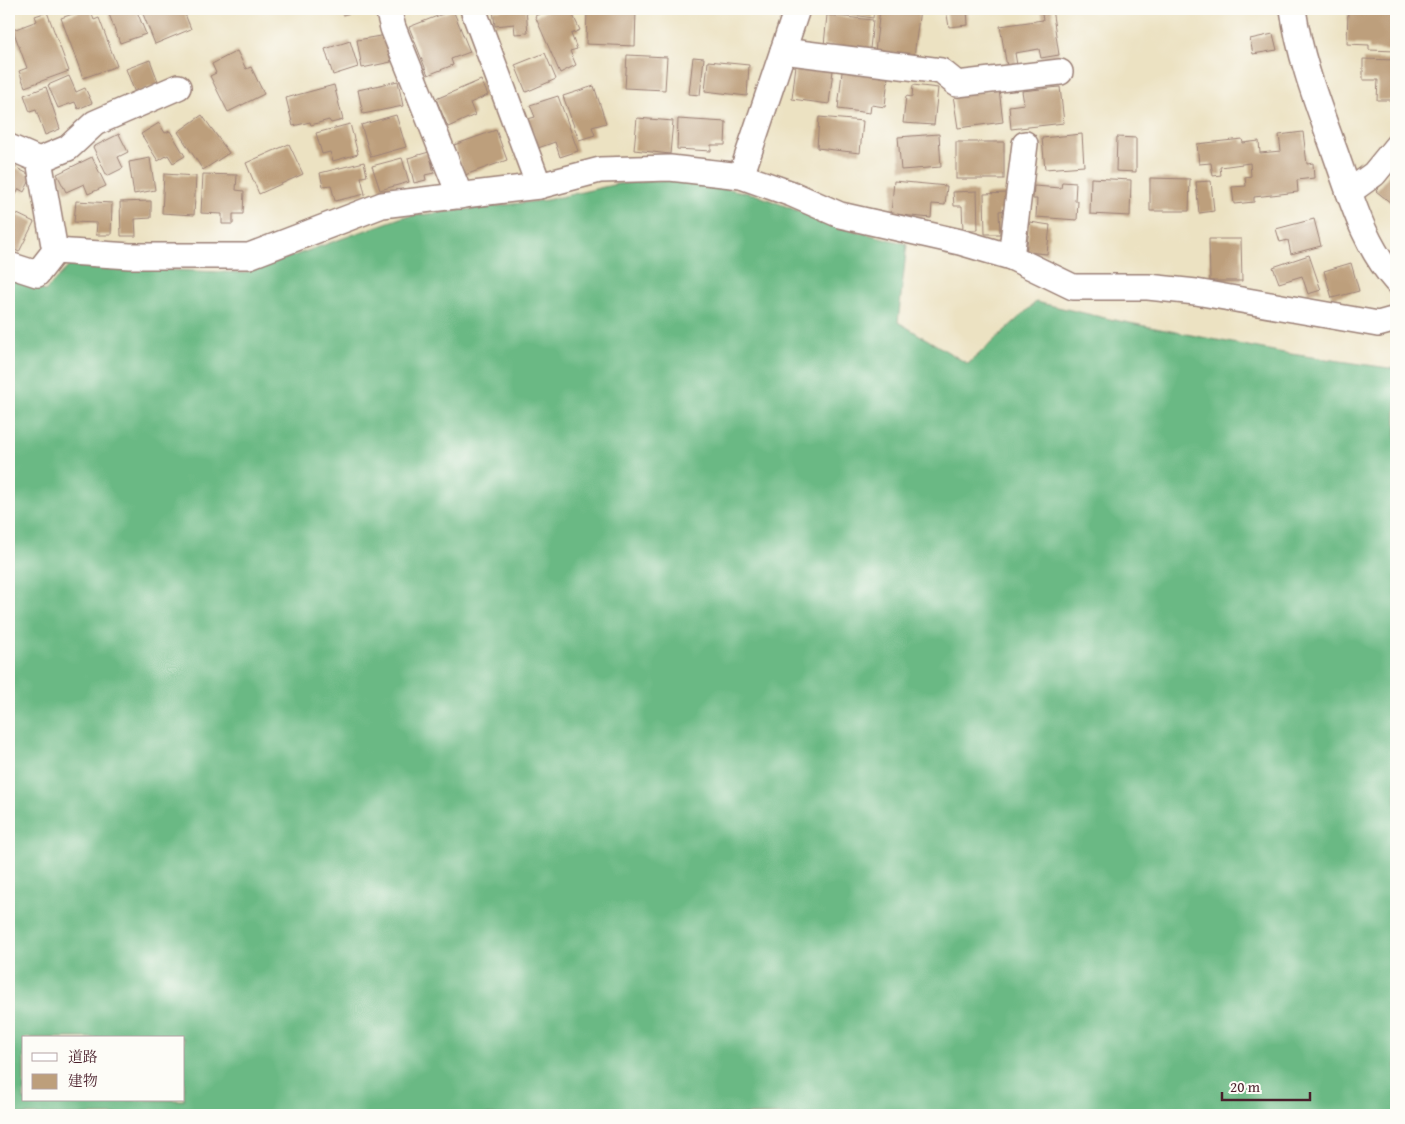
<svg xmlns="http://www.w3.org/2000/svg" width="1405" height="1124" font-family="'Gentium Book Plus','Noto Serif JP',serif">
<rect width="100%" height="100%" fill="#fdfcf7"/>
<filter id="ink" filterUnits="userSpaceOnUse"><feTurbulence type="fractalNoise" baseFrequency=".02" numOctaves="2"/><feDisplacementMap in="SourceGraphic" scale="10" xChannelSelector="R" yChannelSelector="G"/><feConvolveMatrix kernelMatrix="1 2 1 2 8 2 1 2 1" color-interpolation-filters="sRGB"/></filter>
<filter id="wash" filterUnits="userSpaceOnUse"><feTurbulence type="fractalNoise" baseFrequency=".0096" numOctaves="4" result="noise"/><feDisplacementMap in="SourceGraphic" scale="20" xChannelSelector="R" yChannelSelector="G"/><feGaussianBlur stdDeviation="1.12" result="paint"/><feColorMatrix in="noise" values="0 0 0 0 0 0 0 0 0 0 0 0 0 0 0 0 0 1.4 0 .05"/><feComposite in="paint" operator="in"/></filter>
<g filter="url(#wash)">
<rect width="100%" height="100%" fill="#ece2c2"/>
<!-- forest -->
<path fill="#6ab984" stroke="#5a6c58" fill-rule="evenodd" d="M 678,179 L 754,194 L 840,227 L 907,244 L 898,322 L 968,364 L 1036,302 L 1114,320 L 1284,353 L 1396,369 L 1396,1115 L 9,1115 L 9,277 L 45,291 L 69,266 L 245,273 L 403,217 L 547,200 L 617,184 ZM 24,1038 L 184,1038 L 184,1100 L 24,1100 Z"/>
<g id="blocks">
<!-- building -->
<g fill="#bd9f7b">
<polygon points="87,9 90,9 94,20 99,18 117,66 83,78 61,18"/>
<polygon points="107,9 136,9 146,34 120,43"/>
<polygon points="141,9 183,9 191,29 155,44"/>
<polygon points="342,9 366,9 343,15"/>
<polygon points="526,9 528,33 515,34 514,24 495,26 493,10"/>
<polygon points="551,9 570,9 580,30 571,34 577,49 570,51 576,65 560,73 535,16"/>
<polygon points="587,9 636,9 635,46 586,44"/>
<polygon points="827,9 874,9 873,18 827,11"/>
<polygon points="880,9 920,9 914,57 875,52"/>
<polygon points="946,9 967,9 968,25 949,27"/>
<polygon points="1041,9 1052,9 1059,55 1041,58 1039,49 1015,53 1017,65 1007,67 1000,26 1043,20"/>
<polygon points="1348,9 1396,9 1396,51 1369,50 1369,45 1347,44"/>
<polygon points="453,10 470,52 451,59 453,65 428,75 409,27"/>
<polygon points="47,12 69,71 25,87 19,71 27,68 13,30 37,21 35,16"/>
<polygon points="827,15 873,20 870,49 824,45"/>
<polygon points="1273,34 1277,50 1253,54 1250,39"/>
<polygon points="386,35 391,62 362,68 357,40"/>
<polygon points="350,41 358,67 333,75 325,49"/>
<polygon points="237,51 246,69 251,67 264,94 228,112 210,76 216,73 212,64"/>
<polygon points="545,53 556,79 526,92 515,65"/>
<polygon points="627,55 667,57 665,90 625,88"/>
<polygon points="693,57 704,58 700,95 689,94"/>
<polygon points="1363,59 1396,60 1396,100 1377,100 1378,80 1363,80"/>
<polygon points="150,60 159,84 135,93 126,69"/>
<polygon points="708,61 749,65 747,96 705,91"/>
<polygon points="796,65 833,70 829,104 792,99"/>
<polygon points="842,72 888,76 885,107 871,105 870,113 838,109"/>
<polygon points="69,76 76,92 85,88 92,103 78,109 75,102 58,108 48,85"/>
<polygon points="481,80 488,95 470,103 475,115 448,127 436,99"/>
<polygon points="398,81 403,106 363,114 358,90"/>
<polygon points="334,85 343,120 331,123 329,120 311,125 310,122 293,126 286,98"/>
<polygon points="913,85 938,88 934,125 903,123 906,96 912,97"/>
<polygon points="594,86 606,123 592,127 595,135 579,140 563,96"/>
<polygon points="46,87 60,129 45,135 36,110 30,112 24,95"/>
<polygon points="1060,87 1064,123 1011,129 1009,106 1024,104 1022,91"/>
<polygon points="999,89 1003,122 958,128 953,95"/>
<polygon points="558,96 578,151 560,157 555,142 538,148 528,119 535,117 530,105"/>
<polygon points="202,115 229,153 203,170 178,132"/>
<polygon points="396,115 406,147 371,157 361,125"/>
<polygon points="819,117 863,121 860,153 817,148"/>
<polygon points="637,118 673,121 670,154 634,150"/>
<polygon points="678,119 726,122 725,145 711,145 711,151 677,149"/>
<polygon points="159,123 165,133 170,131 185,156 173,163 168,155 158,161 141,134"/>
<polygon points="350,124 358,154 333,161 330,152 322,154 316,133"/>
<polygon points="496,130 507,160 465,175 454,145"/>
<polygon points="1303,132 1307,164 1313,163 1314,178 1297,180 1298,192 1254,197 1254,202 1234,204 1232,187 1246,186 1245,177 1251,176 1250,163 1220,167 1221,175 1213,176 1211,163 1199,164 1197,144 1242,139 1243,143 1259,141 1260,153 1281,151 1279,135"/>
<polygon points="119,134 128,152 118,157 123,168 107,176 93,147"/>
<polygon points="939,134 941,167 901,170 898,137"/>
<polygon points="1082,134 1084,166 1045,169 1042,138"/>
<polygon points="1117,137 1136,138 1136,172 1116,171"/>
<rect x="956" y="142" width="48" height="37"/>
<polygon points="289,144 303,174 259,194 246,163"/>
<polygon points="429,152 434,173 425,175 426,180 414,183 408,158"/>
<polygon points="92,157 106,186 88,194 84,184 66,192 57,174"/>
<polygon points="150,158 155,190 134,194 129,162"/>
<polygon points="402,158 409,182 380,190 372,166"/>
<polygon points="364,162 367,176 361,177 365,194 335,201 331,185 323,186 320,173"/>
<polygon points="9,164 32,176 24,192 19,189 13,200 9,198"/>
<polygon points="1396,166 1396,207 1376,191"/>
<polygon points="164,174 196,176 194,215 162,213"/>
<polygon points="203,174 237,175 236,190 244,191 243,214 233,214 233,224 222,224 222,214 201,213"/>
<polygon points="1091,178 1131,180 1130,216 1090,214"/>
<polygon points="1150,178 1190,179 1189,211 1150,211"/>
<polygon points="894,181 947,186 945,205 932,204 931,218 891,214"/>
<polygon points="1211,181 1214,211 1199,213 1196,182"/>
<polygon points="1062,182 1076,183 1075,201 1078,201 1077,220 1036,217 1037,199 1033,199 1034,186 1061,188"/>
<polygon points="977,191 978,230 963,230 962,206 954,206 953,192"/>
<polygon points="1007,193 1008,210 999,211 1000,234 985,234 984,194"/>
<polygon points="76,201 112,203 111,235 96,235 97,223 74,222"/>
<polygon points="151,201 151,218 135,219 136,236 121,236 120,202"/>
<polygon points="9,210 34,222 19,252 9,247"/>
<polygon points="1314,219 1321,246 1291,254 1288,240 1280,242 1276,229"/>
<polygon points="1030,222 1050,225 1047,254 1026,252"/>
<polygon points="1209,239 1241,239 1242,281 1210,281"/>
<polygon points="1309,255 1321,290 1308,294 1302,276 1279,283 1273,267"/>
<polygon points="1351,263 1359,291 1332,298 1324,271"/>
</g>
</g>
</g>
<g filter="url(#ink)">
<use href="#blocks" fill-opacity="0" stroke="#9b8076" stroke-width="1"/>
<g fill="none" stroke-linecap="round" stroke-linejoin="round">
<defs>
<g id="minor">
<polyline points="388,9 393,28 460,196"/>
<polyline points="473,9 539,186"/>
<path d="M 1293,9 C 1300,60 1319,107 1336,155 C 1352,200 1364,245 1396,281"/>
<polyline points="783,51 941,71 957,84 1060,72"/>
<polyline points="9,147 39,160 55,251 37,274 9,265"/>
<polyline points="39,160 68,148 95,123 178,87"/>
<polyline points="741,176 797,9"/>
<polyline points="1349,192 1374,174 1396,147"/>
<polyline points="55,251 130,256 249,256 382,205 539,186 600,170 670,168 741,176 792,194 840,215 960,242 1011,257 1073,287 1148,287 1196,292 1378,324 1396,319"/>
<polyline points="1011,257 1025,144"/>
</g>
</defs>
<!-- minor casing -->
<use href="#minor" stroke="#9b8076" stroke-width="28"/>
<!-- minor -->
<use href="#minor" stroke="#fff" stroke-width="25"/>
</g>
</g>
<!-- margin -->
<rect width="1405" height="1124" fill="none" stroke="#fdfcf7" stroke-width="30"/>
<!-- legend -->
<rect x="22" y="1036" width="162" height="65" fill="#fdfcf7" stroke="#b5a4a5"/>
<rect x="32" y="1053" width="25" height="8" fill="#ffffff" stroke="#b5a4a5"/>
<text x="68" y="1062" font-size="15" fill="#4a1f2b">道路</text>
<rect x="32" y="1074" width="25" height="15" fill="#bd9f7b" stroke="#b5a4a5"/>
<text x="68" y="1086" font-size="15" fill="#4a1f2b">建物</text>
<!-- scale -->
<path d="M1222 1092v8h88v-8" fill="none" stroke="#4a1f2b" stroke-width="2.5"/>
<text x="1230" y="1092" font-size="15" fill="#4a1f2b" stroke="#fdfcf7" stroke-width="4" paint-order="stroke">20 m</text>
</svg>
